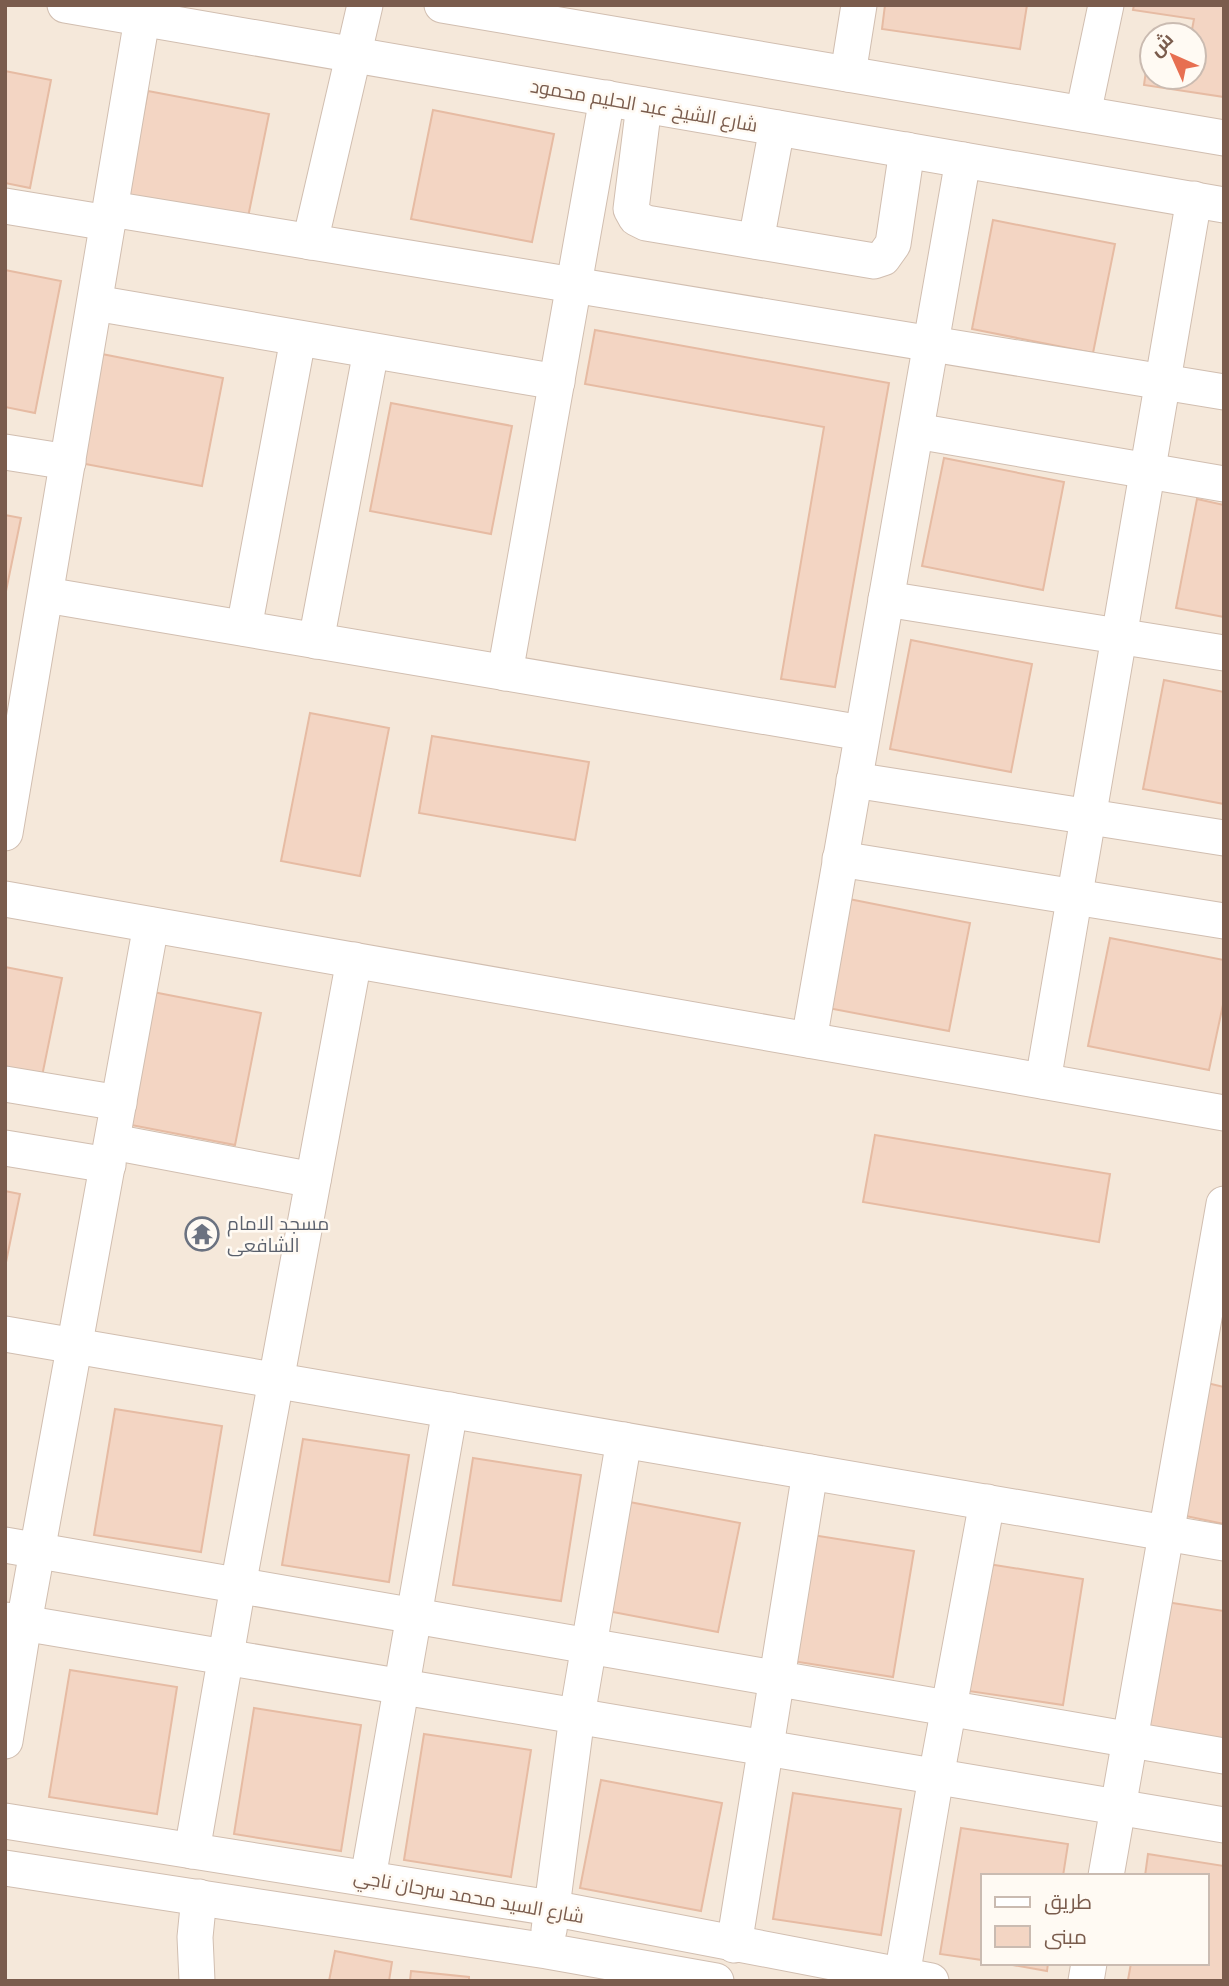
<svg xmlns="http://www.w3.org/2000/svg" width="1229" height="1986" font-family="Mulish,Cairo,sans-serif">
<rect width="100%" height="100%" fill="#fdf6ec"/>
<!-- residential -->
<path fill="#f5e8da" fill-rule="evenodd" d="M 5,5 L 1224,5 L 1224,1981 L 5,1981 ZM 1152,35 L 1194,35 L 1194,77 L 1152,77 ZM 982,1876 L 1206,1876 L 1206,1963 L 982,1963 Z"/>
<!-- building -->
<g fill="#f3d5c3" stroke="#e6bba3" stroke-width="2">
<polygon points="885,5 1027,5 1020,49 882,29"/>
<polygon points="1134,5 1224,5 1224,97 1144,85 1151,34 1159,35 1152,35 1152,77 1194,77 1194,35 1191,35 1194,19 1133,10"/>
<polygon points="5,71 51,80 30,188 5,183"/>
<polygon points="148,91 269,114 247,222 126,199"/>
<polygon points="433,110 554,134 532,242 411,219"/>
<polygon points="993,220 1115,244 1093,353 972,329"/>
<polygon points="5,270 61,281 35,413 5,407"/>
<polygon points="595,330 889,383 835,687 781,679 824,427 585,384"/>
<polygon points="102,354 223,378 202,486 80,463"/>
<polygon points="391,403 512,426 491,534 370,511"/>
<polygon points="944,458 1064,482 1043,590 922,566"/>
<polygon points="1197,499 1224,505 1224,617 1176,608"/>
<polygon points="5,515 21,518 5,596"/>
<polygon points="911,640 1032,664 1011,772 890,749"/>
<polygon points="1164,680 1224,692 1224,804 1143,789"/>
<polygon points="310,713 389,728 360,876 281,861"/>
<polygon points="432,736 589,762 575,840 419,813"/>
<polygon points="849,899 970,923 949,1031 828,1008"/>
<polygon points="1110,938 1224,960 1224,1000 1209,1070 1088,1046"/>
<polygon points="5,967 62,978 40,1086 5,1080"/>
<polygon points="153,992 261,1013 235,1145 126,1124"/>
<polygon points="875,1135 1110,1174 1099,1242 863,1202"/>
<polygon points="5,1191 20,1194 5,1267"/>
<polygon points="1207,1383 1224,1387 1224,1524 1181,1515"/>
<polygon points="115,1409 222,1426 201,1552 94,1535"/>
<polygon points="303,1439 409,1455 389,1582 282,1565"/>
<polygon points="473,1458 581,1475 561,1601 453,1585"/>
<polygon points="619,1500 740,1523 718,1632 597,1609"/>
<polygon points="806,1534 914,1551 893,1677 786,1660"/>
<polygon points="976,1562 1083,1579 1063,1705 955,1689"/>
<polygon points="1160,1601 1224,1611 1224,1740 1139,1727"/>
<polygon points="70,1670 177,1687 157,1814 49,1797"/>
<polygon points="254,1708 361,1725 341,1851 234,1834"/>
<polygon points="424,1734 531,1750 511,1877 404,1860"/>
<polygon points="601,1780 722,1803 701,1911 580,1888"/>
<polygon points="793,1793 901,1809 881,1935 773,1919"/>
<polygon points="961,1828 1068,1844 1063,1876 982,1876 982,1960 940,1954"/>
<polygon points="1148,1854 1224,1866 1224,1981 1128,1980 1131,1963 1206,1963 1206,1876 1145,1876"/>
<polygon points="335,1951 392,1962 389,1981 329,1981"/>
<polygon points="1001,1963 1048,1963 1047,1971"/>
<polygon points="411,1971 469,1977 469,1981 410,1981"/>
</g>
<g fill="none" stroke-linecap="round" stroke-linejoin="round">
<defs>
<g id="minor">
<polyline points="65,5 1224,205"/>
<polyline points="442,5 1224,138"/>
<polyline points="848,74 859,5"/>
<polyline points="644,105 631,209 636,218 646,223 874,261 883,258 893,244 907,150"/>
<polyline points="1083,114 1106,5"/>
<polyline points="5,206 108,223"/>
<polyline points="111,209 1224,392"/>
<polyline points="756,241 777,128"/>
<polyline points="310,242 365,5"/>
<polyline points="95,303 557,382"/>
<polyline points="916,431 1224,484"/>
<polyline points="5,452 68,462"/>
<polyline points="46,595 862,733"/>
<polyline points="886,599 1224,653"/>
<polyline points="244,628 298,339"/>
<polyline points="316,641 371,351"/>
<polyline points="505,673 607,98"/>
<polyline points="854,780 1224,838"/>
<polyline points="5,833 142,19"/>
<polyline points="840,859 1224,921"/>
<polyline points="5,899 1224,1113"/>
<polyline points="809,1040 963,160"/>
<polyline points="1043,1081 1194,199"/>
<polyline points="5,1084 119,1103"/>
<polyline points="113,1142 313,1180"/>
<polyline points="5,1148 108,1165"/>
<polyline points="5,1334 1224,1543"/>
<polyline points="5,1545 1224,1756"/>
<polyline points="5,1620 1224,1825"/>
<polyline points="5,1741 24,1623 151,925"/>
<polyline points="5,1821 551,1908 931,1981"/>
<polyline points="192,1851 238,1586 354,960"/>
<polyline points="5,1868 547,1951 716,1981"/>
<polyline points="1106,1876 1224,1204"/>
<polyline points="368,1878 450,1410"/>
<polyline points="549,1930 577,1716 624,1440"/>
<polyline points="734,1945 810,1472"/>
<polyline points="902,1976 936,1777 987,1502"/>
<polyline points="197,1981 195,1937 199,1897"/>
<polyline points="1086,1981 1089,1963"/>
</g>
</defs>
<!-- minor casing -->
<use href="#minor" stroke="#d1beb0" stroke-width="37"/>
<!-- minor -->
<use href="#minor" stroke="#fff" stroke-width="35"/>
</g>
<!-- icons -->
<defs>
<symbol id="temple-ring" viewBox="-11 -11 22 22"><circle r="9.5" fill="#fffaf3" stroke="#6b7280" stroke-width="1.5"/><path d="M0-6L5-2H3V0L6.5 2.5H4V6H1.5V3h-3V6H-4V2.5H-6.5L-3 0V-2H-5Z" fill="#6b7280"/></symbol>
</defs>
<g fill-rule="evenodd">
<use href="#temple-ring" x="183" y="1215" width="38" height="38"/>
</g>
<g text-anchor="middle" dominant-baseline="central" stroke-width="5" stroke-linejoin="round" paint-order="stroke">
<!-- street labels -->
<g font-size="19" fill="#7a5c4d" stroke="#fffaf3">
<text transform="translate(644 105) rotate(10)">شارع الشيخ عبد الحليم محمود</text>
<text transform="translate(469 1896) rotate(10)">شارع السيد محمد سرحان ناجي</text>
</g>
<!-- worship labels -->
<g font-size="19" fill="#5b616d" stroke="#fffaf3" text-anchor="start">
<text x="227" y="1223">مسجد الامام<tspan x="227" dy="22">الشافعى</tspan></text>
</g>
</g>
<!-- border -->
<rect width="1229" height="1986" fill="none" stroke="#7a5c4d" stroke-width="14"/>
<!-- legend -->
<rect x="981" y="1874" width="228" height="91" fill="#fffaf3" stroke="#cabbb1" stroke-width="2"/>
<rect x="995" y="1897" width="35" height="10" fill="#ffffff" stroke="#cabbb1" stroke-width="2"/>
<text x="1044" y="1909" font-size="21" fill="#7a5c4d">طريق</text>
<rect x="995" y="1926" width="35" height="21" fill="#f3d5c3" stroke="#cabbb1" stroke-width="2"/>
<text x="1044" y="1944" font-size="21" fill="#7a5c4d">مبنى</text>
<!-- north arrow -->
<g transform="translate(1173 56) rotate(315)"><circle r="33" fill="#fffaf3" stroke="#cabbb1" stroke-width="2"/>
<path d="M0-5L12 26L0 18L-12 26Z" fill="#e76f51"/>
<text y="-10" font-size="19" font-weight="bold" text-anchor="middle" fill="#7a5c4d">ش</text>
</g>
</svg>
